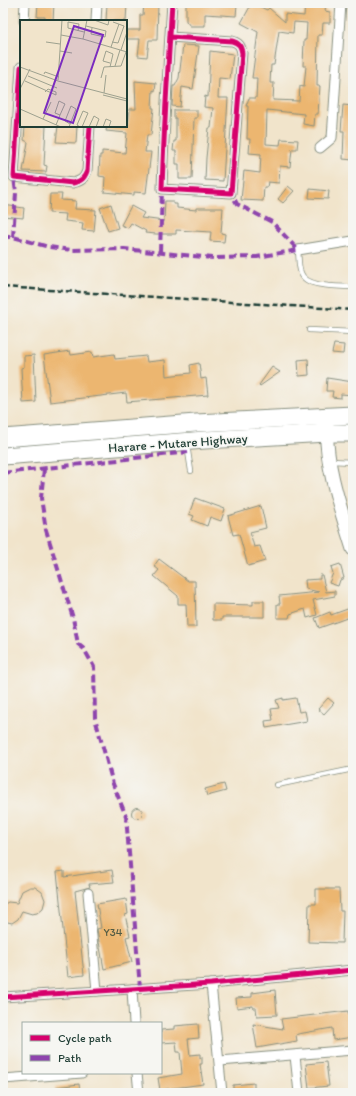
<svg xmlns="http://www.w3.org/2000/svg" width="356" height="1096" font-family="Itim,sans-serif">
<rect width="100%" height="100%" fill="#f6f6f2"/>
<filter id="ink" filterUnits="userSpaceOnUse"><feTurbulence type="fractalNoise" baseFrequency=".025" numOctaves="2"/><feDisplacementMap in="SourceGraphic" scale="8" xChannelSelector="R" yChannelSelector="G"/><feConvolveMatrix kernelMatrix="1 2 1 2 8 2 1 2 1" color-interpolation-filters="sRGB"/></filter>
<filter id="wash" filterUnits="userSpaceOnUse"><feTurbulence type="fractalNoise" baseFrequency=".012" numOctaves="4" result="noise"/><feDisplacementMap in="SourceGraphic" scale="16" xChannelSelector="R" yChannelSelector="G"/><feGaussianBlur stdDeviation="0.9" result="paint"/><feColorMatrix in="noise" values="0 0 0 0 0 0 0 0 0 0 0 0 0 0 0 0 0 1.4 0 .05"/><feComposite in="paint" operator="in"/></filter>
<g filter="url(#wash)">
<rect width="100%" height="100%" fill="#f1e4cb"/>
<g id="blocks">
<!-- building -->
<g fill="#ecb66f" fill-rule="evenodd">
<polygon points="38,3 54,3 53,21 45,20 45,17 37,17"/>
<polygon points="107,3 127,3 126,21 106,21"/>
<polygon points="144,3 158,3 157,40 149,40 147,57 138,56 140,39 126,39 126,30 140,30 140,15 143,15"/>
<polygon points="186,3 237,4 236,16 205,14 205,26 190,26 186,21"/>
<path d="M 252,3 L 267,10 L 269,8 L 285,22 L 285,14 L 304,16 L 305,3 L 326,3 L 325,11 L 330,12 L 330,23 L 323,23 L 322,35 L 318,35 L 317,86 L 320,86 L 318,114 L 315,114 L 314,126 L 303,124 L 304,114 L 267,110 L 266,144 L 280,145 L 281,139 L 298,140 L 297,149 L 292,149 L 290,167 L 280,166 L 279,183 L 268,182 L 267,187 L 264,187 L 263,201 L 241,200 L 244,171 L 260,173 L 261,154 L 249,153 L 250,139 L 247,139 L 248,106 L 246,106 L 249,98 L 256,98 L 257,78 L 252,78 L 258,32 L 241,23 ZM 294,22 L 307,23 L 306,40 L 304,40 L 303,66 L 306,66 L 304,87 L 300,86 L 299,101 L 273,100 L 274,83 L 270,83 L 271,65 L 274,65 L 279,31 L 293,33 Z"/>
<polygon points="183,45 199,46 193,89 182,87 180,107 172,106 173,86 175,86 179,78"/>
<polygon points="210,51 233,54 230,79 219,78 218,98 228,98 223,181 205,180 206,158 209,128 211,128 213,108 204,107 205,96 208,97"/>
<polygon points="135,81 156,83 155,91 153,90 152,108 154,108 151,135 147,135 145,152 151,152 146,193 134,192 134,195 104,192 105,177 99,176 100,155 102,155 102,151 125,153 127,133 106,131 107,126 128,126 130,109 136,109"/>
<polygon points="343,105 353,106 353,160 343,159 344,131 341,131"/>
<polygon points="174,110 197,110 197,118 194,118 192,179 179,179 179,164 176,164 176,151 173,151 174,141 176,141 176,118 174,118"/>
<polygon points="25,126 46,126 44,165 47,166 46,172 23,171 28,142 24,140"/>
<polygon points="58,126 77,126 76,143 56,142"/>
<polygon points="288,186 294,191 283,203 278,199"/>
<polygon points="310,189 329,191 328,199 309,198"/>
<polygon points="50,194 62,194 61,200 76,201 75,209 96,210 94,231 82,230 83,223 65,221 66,214 49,213"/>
<polygon points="165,201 173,201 173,204 177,204 177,208 196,210 196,208 223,208 221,233 225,234 224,242 210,241 211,232 176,230 176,234 156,234 145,233 146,231 131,223 128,228 121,225 131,206 144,213 141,218 164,221"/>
<polygon points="111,204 118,228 108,231 100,208"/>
<polygon points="3,205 24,208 23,218 3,216"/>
<polygon points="334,344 344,345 343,354 332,353"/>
<polygon points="70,351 71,355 92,352 93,357 114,354 115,359 146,356 147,362 165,360 166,376 191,373 190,365 199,363 201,379 206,378 208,395 127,402 126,393 50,402 44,355"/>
<polygon points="34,355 36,402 23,403 21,368 24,367 24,356"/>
<polygon points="308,359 309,375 299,376 298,360"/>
<polygon points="272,367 280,372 260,386 259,385"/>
<polygon points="327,378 353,382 353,395 341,394 341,398 332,397 333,391 326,391"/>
<polygon points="195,498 225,509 221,521 210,517 207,526 192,520 194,516 189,514"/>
<polygon points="261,506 266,528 250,532 254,547 260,546 265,561 248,566 239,534 233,535 228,516"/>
<polygon points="159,559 188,581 195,581 196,627 187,627 186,604 178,604 178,596 154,576 159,570 154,566"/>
<polygon points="340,564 344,578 340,580 338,586 329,583 333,573 331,567"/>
<polygon points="320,575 322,575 326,592 335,591 335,596 313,600 317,615 307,618 305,609 290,614 289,618 277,618 277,604 280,604 279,596 319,592 306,589 305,580 320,579"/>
<polygon points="253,601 264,601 264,617 222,617 222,620 213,620 213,604 253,605"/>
<polygon points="353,607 353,631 347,618 319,628 315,618 330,612 331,615"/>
<polygon points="283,698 283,700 296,698 299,712 305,711 307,721 266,728 265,721 273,720 271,709 279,708 276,700"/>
<polygon points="328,698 334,703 324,714 318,709"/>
<polygon points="224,784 226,791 207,796 205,789"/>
<circle cx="137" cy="813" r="5.5"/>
<polygon points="112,870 114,882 89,884 90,887 75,891 84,975 68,977 57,872 64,871 64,877"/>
<polygon points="30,887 35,887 42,892 45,900 43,908 37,913 32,914 22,911 18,919 12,923 3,921 3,905 8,902 17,903 22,891"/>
<polygon points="316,889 339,889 340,911 343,911 342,943 308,942 309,904 316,904"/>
<polygon points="126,899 128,914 125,915 130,936 126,937 132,962 104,969 99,942 97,929 101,928 97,904"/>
<polygon points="275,990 277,1015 257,1016 256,1008 253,1008 253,1006 237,1008 236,998 252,997 252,993"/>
<polygon points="348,1011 349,1018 352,1017 353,1037 333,1040 332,1028 298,1034 296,1035 297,1041 257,1048 253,1024 283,1029 281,1019"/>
<polygon points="198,1024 199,1038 188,1039 190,1055 200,1054 200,1058 202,1057 202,1064 200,1064 203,1084 160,1090 158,1078 182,1074 180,1052 177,1052 176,1042 161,1043 161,1030 174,1029 174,1026"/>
<polygon points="326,1062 329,1086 309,1088 306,1064"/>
<polygon points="254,1083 254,1093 233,1093 233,1085"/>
<polygon points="79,1084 80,1093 57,1093 56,1087"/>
</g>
</g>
</g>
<g filter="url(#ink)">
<use href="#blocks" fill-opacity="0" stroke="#889080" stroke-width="1"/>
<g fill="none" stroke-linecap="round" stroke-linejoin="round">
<defs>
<g id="lane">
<path d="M 298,250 C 299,257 298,266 301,273 C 306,288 339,286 353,287"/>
<polyline points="309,330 353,332"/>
<polyline points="187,445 191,471"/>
<polyline points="331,461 353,462"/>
<polyline points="277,785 353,769"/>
</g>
<g id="street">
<polyline points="24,21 25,3"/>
<polyline points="96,21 97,3"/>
<path d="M 170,37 L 232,41 C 239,43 241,46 242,53 L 231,193 L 162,189 C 164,127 168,65 172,3"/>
<path d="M 21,67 L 14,177 L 73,183 C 81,181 84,179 87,171 L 90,126"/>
<polyline points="320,148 332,138 341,3"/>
<polyline points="298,250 353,241"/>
<polyline points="88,893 97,991"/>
<polyline points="211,984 222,1093"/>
<polyline points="132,989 134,1023"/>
<polyline points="3,997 211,984 353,970"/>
<polyline points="295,1056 299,1093"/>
<polyline points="220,1061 353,1050"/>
<polyline points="137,1073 139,1093"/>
<polyline points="3,1079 82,1073"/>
</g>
<path id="secondary" d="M 327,425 C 324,463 342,513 353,549"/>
<g id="highway">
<polyline points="3,438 196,423 353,415"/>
<polyline points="3,456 205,440 327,433 353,433"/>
</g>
</defs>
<!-- lane casing -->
<use href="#lane" stroke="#889080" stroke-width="6"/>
<!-- street casing -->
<use href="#street" stroke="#889080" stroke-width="11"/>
<!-- secondary casing -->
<use href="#secondary" stroke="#889080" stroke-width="15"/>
<!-- highway casing -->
<use href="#highway" stroke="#889080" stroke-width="19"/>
<!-- lane -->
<use href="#lane" stroke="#fff" stroke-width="4.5"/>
<!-- street -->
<use href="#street" stroke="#fff" stroke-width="9"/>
<!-- secondary -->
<use href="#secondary" stroke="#fff" stroke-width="13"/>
<!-- highway -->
<use href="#highway" stroke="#fff" stroke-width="17"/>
<!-- rail -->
<polyline stroke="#1f3d34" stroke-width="2.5" stroke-dasharray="6 3" stroke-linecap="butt" points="3,287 353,310"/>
<!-- quiet -->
<g stroke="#8e44ad" stroke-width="4" stroke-dasharray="8 4" stroke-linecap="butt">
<polyline points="3,237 13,237 49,247 72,250 124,249 213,258 257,257 298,250 272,222 237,204 231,193"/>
<polyline points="13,237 16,193 14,177"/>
<polyline points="160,252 162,189"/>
<polyline points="44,469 41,498 46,530 73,618 78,644 84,649 94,667 95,718 113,784 126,816 140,988"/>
<polyline points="3,473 188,452"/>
</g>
<defs>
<g id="cycleway">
<path d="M 170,37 L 232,41 C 239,43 241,46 242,53 L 231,193 L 162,189 C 164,127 168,65 172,3"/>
<path d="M 21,67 L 14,177 L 73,183 C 81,181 84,179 87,171 L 90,126"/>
<polyline points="3,997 211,984 353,970"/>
</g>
</defs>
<!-- cycleway casing -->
<use href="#cycleway" stroke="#f6f6f2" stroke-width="8"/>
<!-- cycleway -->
<use href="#cycleway" stroke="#d6006c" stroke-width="5"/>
</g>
</g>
<g text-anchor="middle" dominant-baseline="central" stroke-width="3" stroke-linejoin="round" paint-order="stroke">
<!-- number labels -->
<g font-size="11" fill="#525b43">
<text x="113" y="932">Y34</text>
</g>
<!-- street labels -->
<g font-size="13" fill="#1f3d34" stroke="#f6f6f2">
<text transform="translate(178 443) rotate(-4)">Harare - Mutare Highway</text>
</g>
</g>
<!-- overview -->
<g transform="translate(20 20)">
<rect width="107" height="107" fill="#f1e4cb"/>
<path fill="none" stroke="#9da18f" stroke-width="1" d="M 74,0 L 88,5 L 89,0M 66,6 L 86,11 L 85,17 L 71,14 L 72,8M 58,11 L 59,4 L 48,2 L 48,8 L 64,12M 41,15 L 63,19 L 107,32M 63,19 L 67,0M 26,22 L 40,24M 92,22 L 98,23 L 104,6 L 93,2M 91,27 L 99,4M 101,30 L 107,12M 40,31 L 52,33M 90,43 L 83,41 L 86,31 L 93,34 L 90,47M 95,46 L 100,30M 0,47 L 38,61 L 107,79M 24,54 L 25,52 L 39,57M 8,56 L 37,68M 81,58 L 84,47 L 101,46 L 106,32M 38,60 L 42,0M 5,61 L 36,75M 0,69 L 10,49M 25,72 L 28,69 L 36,72 L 36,75M 84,73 L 86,55M 83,75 L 107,81M 0,89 L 41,107M 23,99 L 31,82M 36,105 L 40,95 L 44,86 L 45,84 L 39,81 L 35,93 L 40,95M 49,107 L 56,89 L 51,86 L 45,101 L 50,104M 60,107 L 57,105 L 63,91 L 68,93 L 62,107M 69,107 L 74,96 L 79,99 L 76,107M 83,107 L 86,99 L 91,101 L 89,107"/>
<path fill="#7b2cbf" fill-opacity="0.15" stroke="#7b2cbf" stroke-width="2" d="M 54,6 L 83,15 L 53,103 L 24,93 Z"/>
<rect width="107" height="107" fill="none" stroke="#1f3d34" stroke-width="2"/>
</g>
<!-- margin -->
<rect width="356" height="1096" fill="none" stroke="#f6f6f2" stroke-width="16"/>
<!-- legend -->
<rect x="22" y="1022" width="140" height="52" fill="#f6f6f2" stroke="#a0aca6"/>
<rect x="30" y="1035" width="20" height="6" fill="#d6006c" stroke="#a0aca6"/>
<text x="58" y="1042" font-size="12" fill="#1f3d34">Cycle path</text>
<rect x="30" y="1055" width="20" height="6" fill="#8e44ad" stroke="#a0aca6"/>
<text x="58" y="1062" font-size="12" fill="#1f3d34">Path</text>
</svg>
